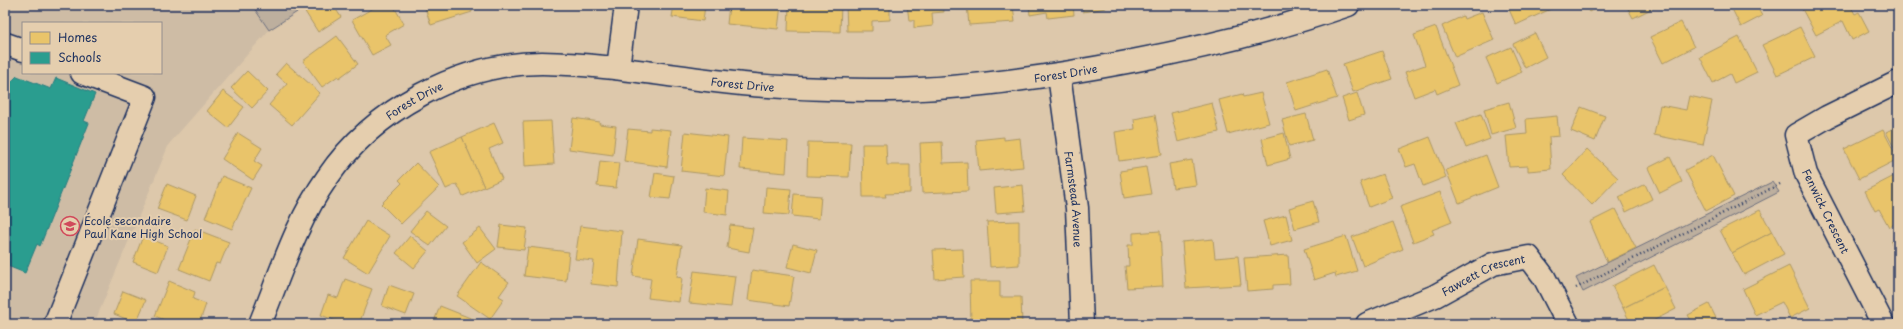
<svg xmlns="http://www.w3.org/2000/svg" width="1903" height="329" font-family="'Playpen Sans',sans-serif">
<rect width="100%" height="100%" fill="#ddc8ab"/>
<filter id="ink" filterUnits="userSpaceOnUse"><feTurbulence type="fractalNoise" baseFrequency=".025" numOctaves="2"/><feDisplacementMap in="SourceGraphic" scale="8" xChannelSelector="R" yChannelSelector="G"/><feConvolveMatrix kernelMatrix="1 2 1 2 8 2 1 2 1" color-interpolation-filters="sRGB"/></filter>
<g filter="url(#ink)">
<!-- built -->
<path fill="#cebca5" fill-rule="evenodd" d="M 5,5 L 252,5 L 269,30 L 169,144 L 94,324 L 5,324 ZM 23,23 L 161,23 L 161,73 L 23,73 Z"/>
<!-- green -->
<g fill="#bdaf9e" stroke="#6c6f7e">
<polygon points="252,5 308,5 269,30"/>
<polygon points="1772,182 1779,192 1583,292 1576,278"/>
</g>
<!-- homes -->
<g fill="#e9c46a" stroke="#ab9766">
<polygon points="311,5 333,5 341,17 318,32 304,10"/>
<polygon points="379,5 393,5 404,24 385,35 391,45 372,55 352,20"/>
<polygon points="424,5 470,5 472,12 431,25"/>
<polygon points="674,5 705,5 703,21 672,17"/>
<polygon points="729,5 781,5 778,29 727,24"/>
<polygon points="789,5 841,5 840,32 788,31"/>
<polygon points="846,5 890,5 890,20 872,21 872,31 847,31"/>
<polygon points="907,5 943,5 944,12 932,13 933,26 914,28 914,20 909,20"/>
<polygon points="967,5 1013,5 1015,22 969,25"/>
<polygon points="1029,5 1073,5 1074,15 1048,18 1047,12 1030,15"/>
<polygon points="1082,5 1105,5 1106,8 1083,12"/>
<polygon points="1507,5 1554,5 1555,7 1516,25"/>
<polygon points="1585,5 1601,5 1589,12"/>
<polygon points="1626,5 1654,5 1655,7 1633,18"/>
<polygon points="1730,5 1756,5 1762,16 1741,27"/>
<polygon points="1804,5 1850,5 1855,14 1859,12 1869,31 1852,40 1843,21 1816,35 1801,7"/>
<polygon points="1482,12 1494,40 1455,57 1442,26 1463,16 1464,19"/>
<polygon points="1681,22 1694,47 1663,63 1650,37"/>
<polygon points="1436,27 1458,85 1437,94 1435,89 1414,97 1405,72 1425,65 1414,35"/>
<polygon points="1800,27 1815,57 1777,75 1762,45"/>
<polygon points="1535,33 1546,57 1525,68 1513,44"/>
<polygon points="337,36 358,64 339,78 338,76 322,87 303,61"/>
<polygon points="1739,37 1757,72 1734,83 1730,74 1713,83 1700,57"/>
<polygon points="1511,47 1522,72 1497,83 1486,58"/>
<polygon points="1382,51 1392,79 1353,92 1343,64"/>
<polygon points="286,63 320,93 292,125 269,105 287,84 276,74"/>
<polygon points="1327,69 1337,98 1296,111 1287,82"/>
<polygon points="247,71 268,91 252,108 231,88"/>
<polygon points="223,91 244,107 228,128 207,111"/>
<polygon points="1261,93 1269,123 1228,134 1219,100 1242,94 1243,97"/>
<polygon points="1357,93 1364,115 1349,120 1342,98"/>
<polygon points="1689,96 1712,101 1703,145 1654,135 1660,105 1686,110"/>
<polygon points="1509,102 1516,128 1491,135 1484,109"/>
<polygon points="1212,103 1219,132 1178,142 1171,113"/>
<polygon points="1581,107 1605,116 1595,141 1571,131"/>
<polygon points="1306,114 1313,140 1289,146 1282,120"/>
<polygon points="1481,114 1490,139 1466,148 1456,123"/>
<polygon points="1155,115 1162,155 1119,161 1115,132 1135,129 1134,119"/>
<polygon points="1557,116 1559,136 1549,137 1551,169 1528,171 1528,166 1509,167 1506,136 1527,134 1526,119"/>
<polygon points="573,118 600,122 599,124 616,126 613,155 569,149"/>
<polygon points="551,121 554,164 525,166 523,122"/>
<polygon points="494,123 503,143 489,149 502,179 484,187 462,137"/>
<polygon points="1898,126 1898,155 1886,132"/>
<polygon points="650,128 671,130 667,167 624,161 628,129 650,131"/>
<polygon points="1883,130 1898,159 1859,179 1844,149"/>
<polygon points="685,132 728,137 724,176 681,171"/>
<polygon points="238,133 262,148 254,161 262,166 253,180 222,159"/>
<polygon points="1284,133 1290,159 1268,165 1262,139"/>
<polygon points="462,137 484,187 463,196 457,184 446,189 429,152"/>
<polygon points="1004,137 1004,140 1020,138 1023,167 979,171 976,140"/>
<polygon points="1430,137 1446,177 1423,186 1415,164 1406,167 1399,149"/>
<polygon points="742,138 788,141 786,173 740,169"/>
<polygon points="808,142 851,143 849,177 807,176"/>
<polygon points="942,142 943,163 967,162 968,191 922,193 920,143"/>
<polygon points="862,144 886,144 887,165 910,165 910,193 885,194 886,197 863,197"/>
<polygon points="1587,149 1618,178 1592,205 1563,175"/>
<polygon points="1486,155 1498,187 1459,203 1446,170"/>
<polygon points="1713,155 1734,196 1706,211 1685,170"/>
<polygon points="1670,157 1682,182 1660,193 1648,168"/>
<polygon points="1192,160 1196,185 1173,188 1169,164"/>
<polygon points="600,161 619,163 616,188 597,186"/>
<polygon points="416,163 439,187 401,224 381,204 402,183 399,180"/>
<polygon points="1146,167 1151,194 1124,198 1120,171"/>
<polygon points="655,173 674,176 670,199 651,197"/>
<polygon points="1383,174 1392,198 1369,207 1360,182"/>
<polygon points="1898,174 1898,222 1889,227 1879,209 1875,211 1865,191"/>
<polygon points="222,176 251,188 232,229 205,218"/>
<polygon points="167,184 196,196 187,220 157,209"/>
<polygon points="1645,184 1652,199 1626,212 1619,197"/>
<polygon points="1023,185 1025,211 996,213 994,188"/>
<polygon points="766,187 791,189 789,215 764,213"/>
<polygon points="705,188 729,191 727,215 703,212"/>
<polygon points="1440,192 1452,222 1432,230 1434,234 1413,242 1400,207"/>
<polygon points="794,194 821,196 819,219 792,216"/>
<polygon points="1313,201 1319,222 1295,229 1289,208"/>
<polygon points="1616,209 1636,248 1607,262 1590,222"/>
<polygon points="1760,210 1772,232 1732,253 1720,230"/>
<polygon points="426,211 446,226 430,246 410,231"/>
<polygon points="1286,215 1292,240 1270,246 1263,221"/>
<polygon points="366,221 390,236 368,273 344,258"/>
<polygon points="1019,221 1019,265 990,267 987,222"/>
<polygon points="1393,222 1403,249 1363,266 1352,237"/>
<polygon points="501,225 527,228 524,250 498,247"/>
<polygon points="730,225 753,228 749,252 727,248"/>
<polygon points="580,226 622,231 618,287 591,284 594,261 575,259"/>
<polygon points="480,228 496,249 477,263 462,242"/>
<polygon points="195,229 229,242 220,264 216,263 209,281 179,269"/>
<polygon points="1160,231 1163,286 1127,288 1125,266 1129,266 1128,245 1133,245 1133,233"/>
<polygon points="1772,232 1784,254 1744,275 1732,253"/>
<polygon points="143,236 168,246 158,272 133,262"/>
<polygon points="410,236 428,251 414,268 396,253"/>
<polygon points="1346,236 1357,271 1336,277 1335,273 1314,280 1304,249"/>
<polygon points="1898,238 1898,254 1891,242"/>
<polygon points="638,239 682,245 677,277 682,278 679,302 648,298 651,279 633,276"/>
<polygon points="1213,239 1215,258 1238,256 1241,285 1186,288 1182,242"/>
<polygon points="793,244 817,250 811,273 787,267"/>
<polygon points="528,247 569,252 566,281 524,276"/>
<polygon points="963,249 964,277 935,279 933,250"/>
<polygon points="1288,255 1290,284 1273,285 1273,289 1247,291 1244,258"/>
<polygon points="481,262 509,282 499,296 504,299 490,319 457,296"/>
<polygon points="1654,265 1665,287 1623,308 1612,286"/>
<polygon points="1789,266 1810,308 1790,318 1782,302 1755,315 1743,289"/>
<polygon points="752,270 794,276 789,306 748,300"/>
<polygon points="694,271 735,276 731,307 689,303"/>
<polygon points="345,279 372,289 359,324 344,324 321,315 328,295 338,298"/>
<polygon points="169,281 195,292 193,299 206,304 199,324 190,324 184,321 183,324 174,324 155,316"/>
<polygon points="970,281 1000,281 1000,297 1021,297 1022,324 971,324"/>
<polygon points="389,285 414,294 406,315 382,306"/>
<polygon points="1665,287 1676,309 1647,324 1631,324 1623,308"/>
<polygon points="123,291 146,300 136,323 114,314"/>
<polygon points="1709,304 1717,320 1709,324 1693,324 1688,315"/>
<polygon points="440,306 478,321 477,324 433,324"/>
</g>
<!-- schools -->
<polygon fill="#2a9d8f" stroke="#267c80" points="5,76 11,82 17,76 51,89 56,78 95,94 84,121 89,123 40,246 37,244 25,273 5,265"/>
<g fill="none" stroke-linecap="round" stroke-linejoin="round">
<defs>
<g id="minor">
<polyline points="6,44 23,50"/>
<polyline points="618,68 626,5"/>
<path id="s1" d="M 1059,75 L 1077,208 L 1082,324"/>
<polyline points="55,324 145,97 82,73"/>
<path id="s2" d="M 260,324 C 280,275 296,222 327,178 C 374,109 459,63 542,63 C 600,64 657,74 715,81 C 772,88 830,90 888,90 C 968,89 1048,77 1127,62 C 1202,48 1276,30 1348,5"/>
<path id="s3" d="M 1367,324 L 1435,296 L 1493,264 L 1529,257 L 1544,277 L 1568,324"/>
<polyline points="1883,324 1806,174 1796,135 1827,117 1898,82"/>
</g>
</defs>
<!-- minor casing -->
<use href="#minor" stroke="#1b2f5e" stroke-width="25"/>
<!-- path -->
<polyline stroke="#1b2f5e" stroke-width="2.5" stroke-dasharray="1 3" stroke-linecap="butt" points="1576,288 1782,183"/>
<!-- minor -->
<use href="#minor" stroke="#e5ceae" stroke-width="22"/>
</g>
</g>
<!-- icons -->
<defs>
<symbol id="school-ring" viewBox="-11 -11 22 22"><circle r="9.5" fill="#e5ceae" stroke="#d1495b" stroke-width="1.5"/><path d="M0-5L7-2L0 1L-7-2ZM-4 1L0 2.5L4 1V4Q0 6-4 4Z" fill="#d1495b"/></symbol>
</defs>
<g fill-rule="evenodd">
<use href="#school-ring" x="59" y="215" width="22" height="22"/>
</g>
<g text-anchor="middle" dominant-baseline="central" stroke-width="4" stroke-linejoin="round" paint-order="stroke">
<!-- street labels -->
<g font-size="11" fill="#1b2f5e" stroke="#e5ceae">
<text stroke="none"><textPath href="#s2" startOffset="940">Forest Drive</textPath></text>
<text stroke="none"><textPath href="#s2" startOffset="616">Forest Drive</textPath></text>
<text stroke="none"><textPath href="#s2" startOffset="279">Forest Drive</textPath></text>
<text stroke="none"><textPath href="#s1" startOffset="125">Farmstead Avenue</textPath></text>
<text transform="translate(1826 211) rotate(64)">Fenwick Crescent</text>
<text stroke="none"><textPath href="#s3" startOffset="127">Fawcett Crescent</textPath></text>
</g>
<!-- poi labels -->
<g font-size="11" fill="#1b2f5e" stroke="#e5ceae" text-anchor="start">
<text x="84" y="220">École secondaire<tspan x="84" dy="13">Paul Kane High School</tspan></text>
</g>
</g>
<!-- margin -->
<rect width="1903" height="329" fill="none" stroke="#e5ceae" stroke-width="20"/>
<rect x="10" y="10" width="1883" height="309" fill="none" stroke="#1b2f5e" stroke-width="1.5" filter="url(#ink)"/>
<!-- legend -->
<rect x="22" y="22" width="140" height="52" fill="#e5ceae" stroke="#948e8e"/>
<rect x="30" y="32" width="20" height="12" fill="#e9c46a" stroke="#948e8e"/>
<text x="58" y="42" font-size="12" fill="#1b2f5e">Homes</text>
<rect x="30" y="52" width="20" height="12" fill="#2a9d8f" stroke="#948e8e"/>
<text x="58" y="62" font-size="12" fill="#1b2f5e">Schools</text>
</svg>
